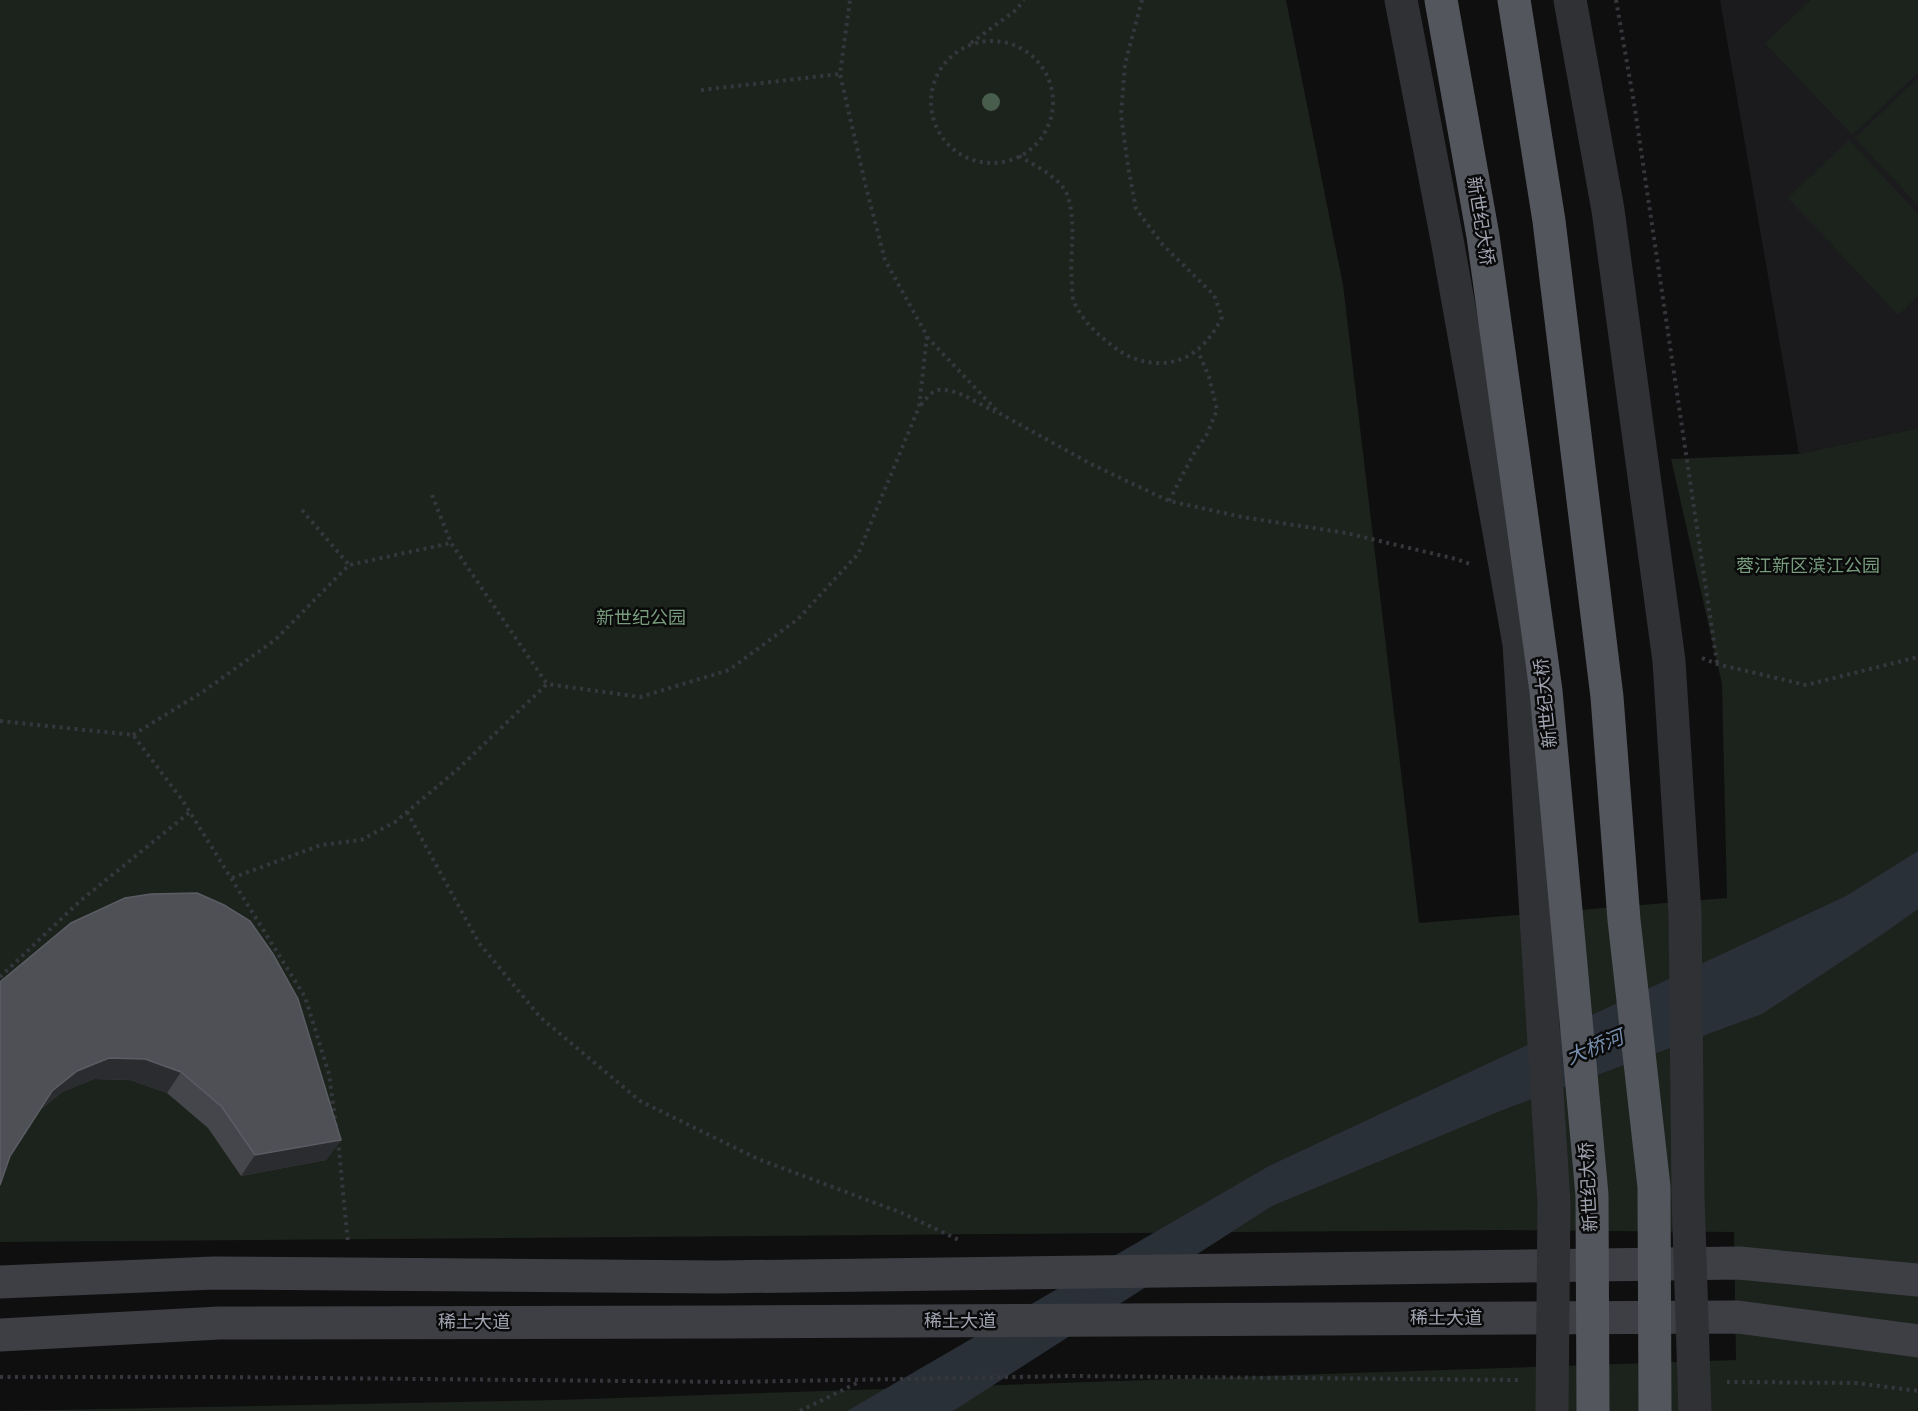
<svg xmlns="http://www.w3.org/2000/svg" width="1918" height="1411" font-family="'Source Sans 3','Noto Sans SC',sans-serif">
<rect width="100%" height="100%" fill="#0f0f10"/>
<!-- built -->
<polygon fill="#1b1b1d" points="1720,0 1918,0 1918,428 1799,454"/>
<!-- green -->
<g fill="#1c231d">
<polygon points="0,0 1286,0 1343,285 1419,923 1727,898 1722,684 1671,459 1799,454 1918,428 1918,1411 2,1411 558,1400 1736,1360 1734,1232 1502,1230 0,1242"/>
<polygon points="1811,0 1918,0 1918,73 1852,135 1765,43"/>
<polygon points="1918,78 1918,205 1855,138"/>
<polygon points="1849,140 1918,214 1918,296 1898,315 1788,198"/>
</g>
<!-- water -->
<polygon fill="#293038" points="1918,851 1918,909 1877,938 1762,1014 1505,1109 1272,1206 953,1411 847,1411 1269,1166 1846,896"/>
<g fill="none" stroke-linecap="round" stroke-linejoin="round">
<!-- path -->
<g stroke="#36373c" stroke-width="4" stroke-dasharray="3 4.5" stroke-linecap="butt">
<polyline points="1616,0 1634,103 1717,663"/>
<circle cx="992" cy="102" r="61"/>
<polyline points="971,43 1016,10 1024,0"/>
<polyline points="701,90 840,74"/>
<path d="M 1019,156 C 1035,166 1062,178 1068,197 C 1077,226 1069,255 1072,284 C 1072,290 1072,297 1074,302 C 1082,320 1095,332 1110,344 C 1125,356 1140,363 1160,363 C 1190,363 1210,342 1222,317 L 1214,295 L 1163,245 L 1136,209 L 1128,166 L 1121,115 L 1125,64 L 1142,0"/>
<polyline points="927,337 999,413 1091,464 1169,501 1242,517 1346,533 1456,559 1473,565"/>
<path d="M 921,405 C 925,400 930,392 938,390 C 957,388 979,404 995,412"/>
<polyline points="432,495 451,543 547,684"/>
<polyline points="1169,501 1193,455 1207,434 1217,410 1209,377 1198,351"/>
<polyline points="302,510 349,565"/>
<polyline points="1702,658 1717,664 1806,685 1918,657"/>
<polyline points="0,721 133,735 183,801 305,997 329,1074 336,1126"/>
<polyline points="133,735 204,691 275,640 349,565 451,543"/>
<polyline points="407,812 479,943 540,1017 640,1101 758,1159 902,1213 959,1240"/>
<polyline points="232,878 321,845 361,840 395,822 458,769 547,684 640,697 729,670 798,619 858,554 919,407 927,336 885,260 866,187 840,74 850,0"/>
<polyline points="0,977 80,901 190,812"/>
<polyline points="338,1140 348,1243"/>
<polyline points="0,1377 216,1377 730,1382 1072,1376 1519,1380"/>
<polyline points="1727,1382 1856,1383 1918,1391"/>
<polyline points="800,1411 859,1382"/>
</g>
<!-- secondary -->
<g stroke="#3e3f45" stroke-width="33">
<polyline points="0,1282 214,1273 718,1277 1739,1263 1918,1280"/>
<polyline points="0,1335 219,1323 727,1322 1738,1317 1918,1341"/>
</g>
<!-- tertiary-bridge -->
<g stroke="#303135" stroke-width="33">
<polyline points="1401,0 1448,245 1519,644 1554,1203 1552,1411"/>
<polyline points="1570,0 1608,210 1669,661 1685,913 1688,1196 1695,1411"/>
</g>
<!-- trunk-bridge -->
<g stroke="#54565d" stroke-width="33">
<polyline points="1441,0 1483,236 1546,691 1592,1195 1593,1411"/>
<polyline points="1514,0 1549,221 1607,697 1624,920 1654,1187 1655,1411"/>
</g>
</g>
<!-- trees -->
<circle fill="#485d4c" cx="991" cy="102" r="9"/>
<!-- wall -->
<polygon fill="#45464b" points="0,982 341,1140 326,1160 241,1176 208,1128 167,1093 130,1080 94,1079 62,1092 40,1110"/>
<!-- shaded-wall -->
<g fill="#2b2c2f">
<polygon points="109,1058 145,1059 181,1072 167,1093 130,1080 94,1079 62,1092 37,1112 52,1091 77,1071"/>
<polygon points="341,1140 326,1160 241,1176 255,1155"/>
</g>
<!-- building -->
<polygon fill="#4f5056" stroke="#5b5d64" stroke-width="1.5" points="197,893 224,905 250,921 273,954 298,999 341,1140 255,1155 222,1107 181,1072 145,1059 109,1058 77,1071 52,1091 10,1156 0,1185 0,982 71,923 125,898 151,894"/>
<g text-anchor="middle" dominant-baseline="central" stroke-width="5" stroke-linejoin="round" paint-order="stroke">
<!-- street labels -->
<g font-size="18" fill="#a0a4b1" stroke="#0a0a0b">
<text transform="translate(1480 221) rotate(81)">新世纪大桥</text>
<text transform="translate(1546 703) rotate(-96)">新世纪大桥</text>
<text transform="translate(1589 1187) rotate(-93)">新世纪大桥</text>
<text x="1446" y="1318">稀土大道</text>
<text x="960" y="1321">稀土大道</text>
<text x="474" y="1322">稀土大道</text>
</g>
<!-- park labels -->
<g font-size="18" fill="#779c7d" stroke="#0a0a0b">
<text x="1808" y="566">蓉江新区滨江公园</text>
<text x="641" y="618">新世纪公园</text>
</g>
<!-- water labels -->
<g font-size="20" font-style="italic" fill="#778fad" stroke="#0a0a0b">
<text transform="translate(1595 1048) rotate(-22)">大桥河</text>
</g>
</g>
</svg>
